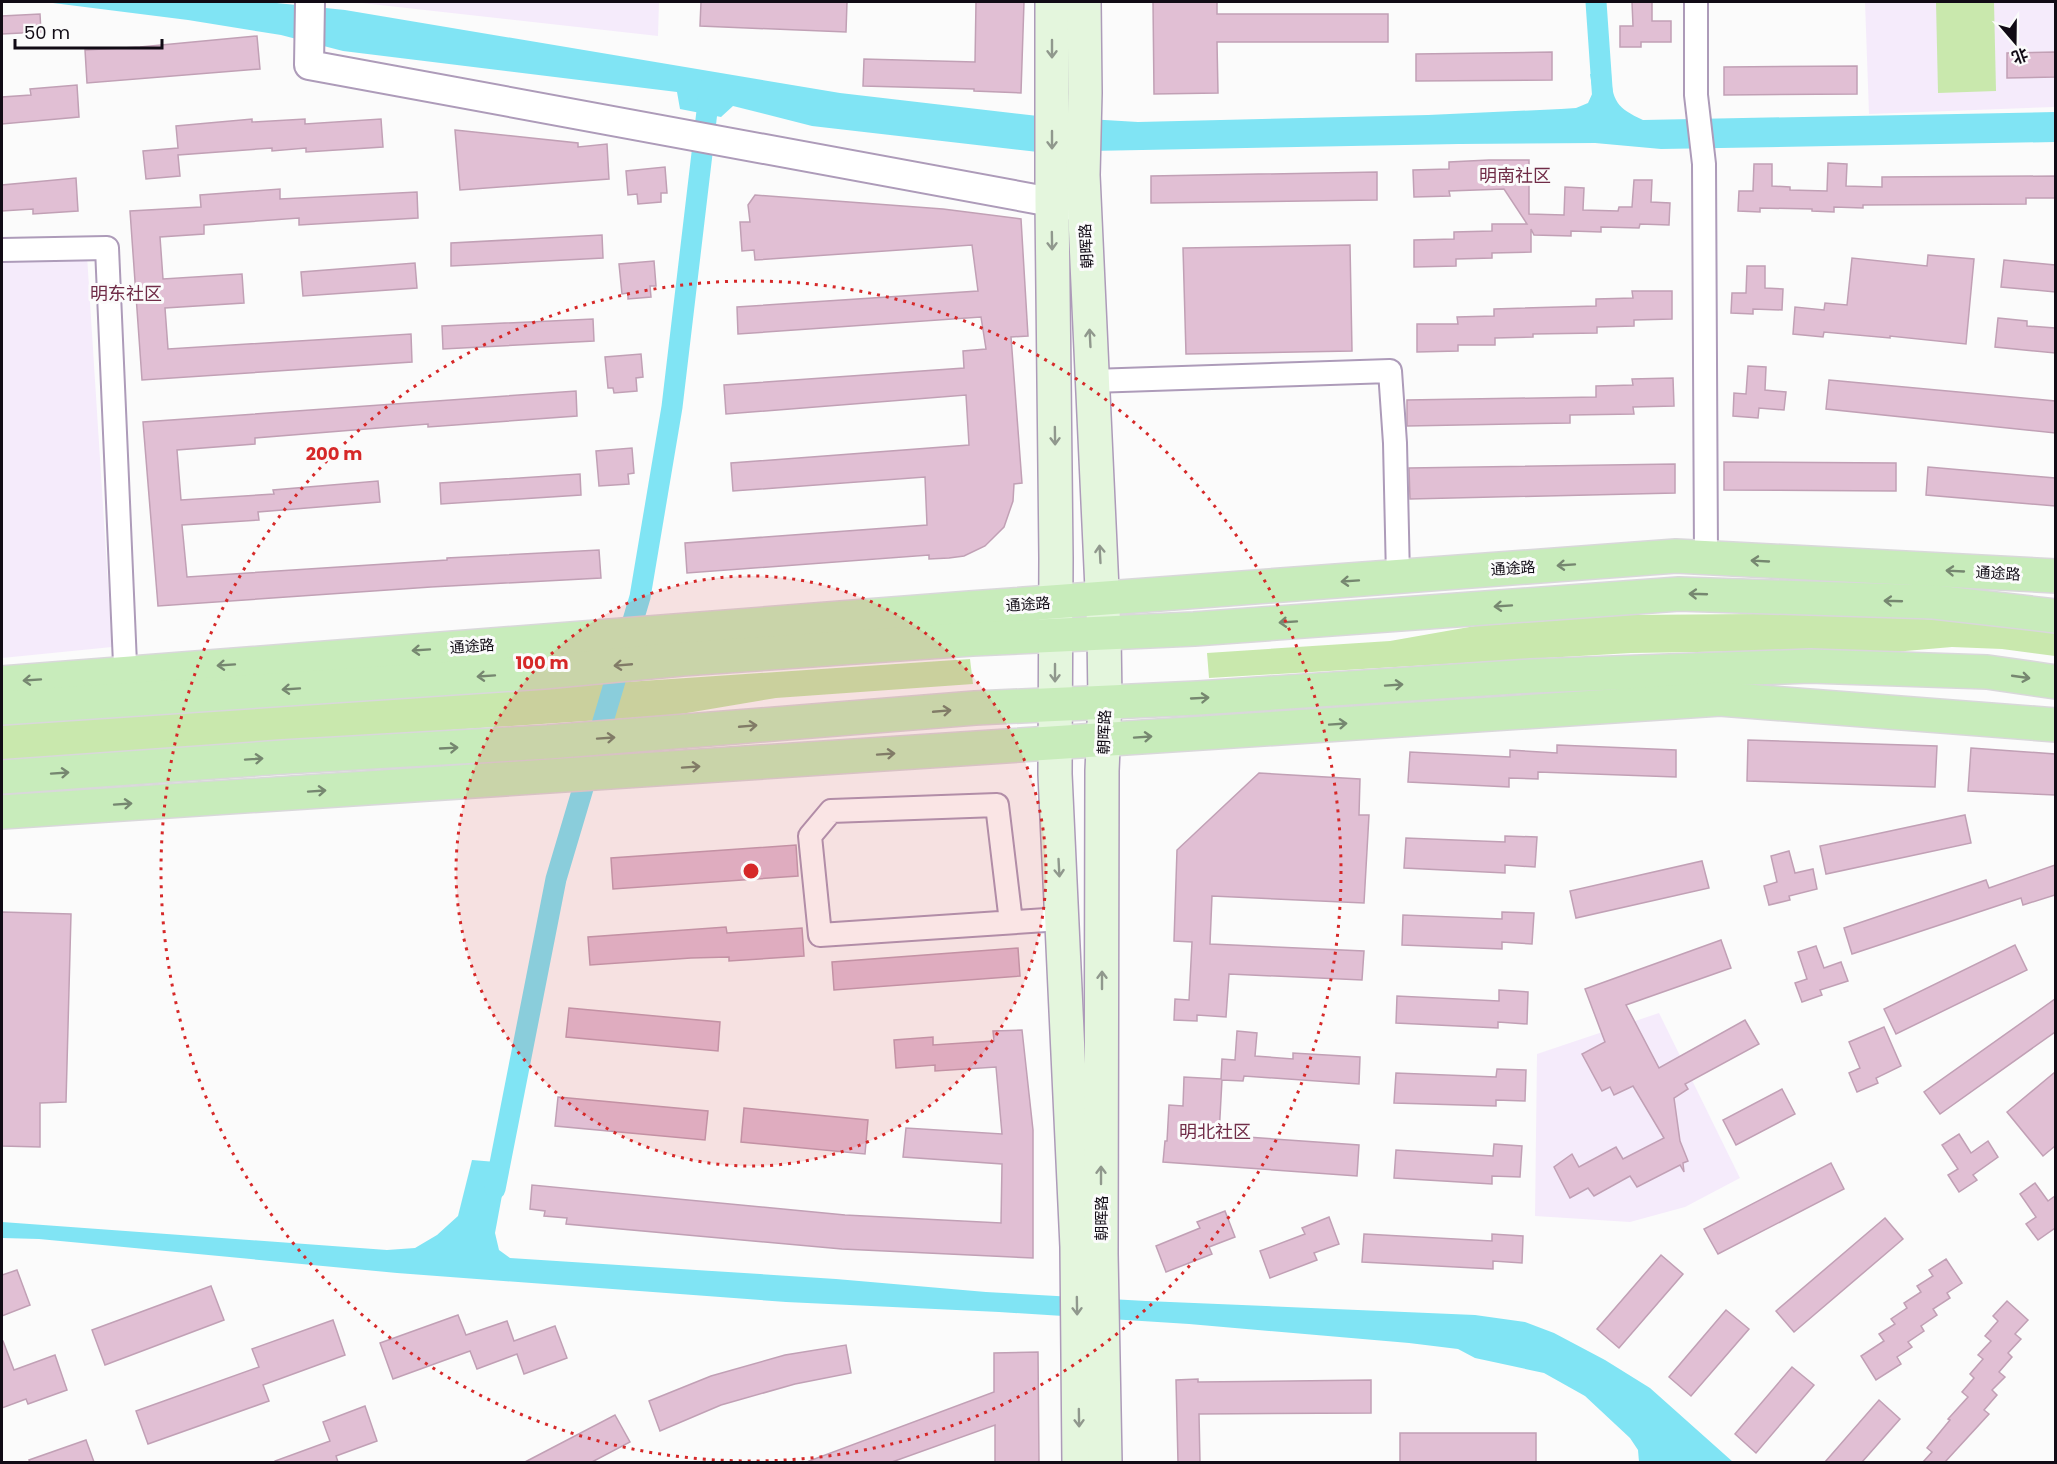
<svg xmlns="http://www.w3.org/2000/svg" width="2057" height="1464" font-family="Poppins,'Noto Sans SC',sans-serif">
<rect width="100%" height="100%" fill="#fbfbfb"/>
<!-- built -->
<g fill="#f5ebfb">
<polygon points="353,2 659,2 658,36"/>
<polygon points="1865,2 2055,2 2055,107 1869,114"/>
<polygon points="87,255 112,647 2,658 2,260"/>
<polygon points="1659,1013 1740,1178 1685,1207 1630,1222 1535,1216 1537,1054"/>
</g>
<!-- green -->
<g fill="#c9e8ad">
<polygon points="1936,2 1994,2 1996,91 1938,93"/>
<path d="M 1757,614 C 1857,615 1956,618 2056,631 L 2055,656 L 2002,649 L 1952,647 L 1882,653 L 1760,651 L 1631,653 L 1209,678 L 1207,653 L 1390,641 L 1475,626 L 1628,615 Z"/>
<polygon points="970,659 973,684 776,698 675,715 2,760 2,724"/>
</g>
<!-- water -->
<g fill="#80e4f4">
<path d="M 45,2 L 267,2 L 345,10 L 840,93 L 1038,116 L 1138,122 L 1428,115 L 1561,109 L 1576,108 L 1588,103 L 1593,92 L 1590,74 L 1611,73 C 1612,101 1617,108 1643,120 L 2055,112 L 2055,142 L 1661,149 L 1595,143 L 1459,144 L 1038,152 L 812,126 L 733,106 L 721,117 L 680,109 L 677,92 L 343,51 L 281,35 L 188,20 Z"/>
<polygon points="472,1160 508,1163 495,1233 499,1250 510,1258 836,1279 986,1292 1146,1301 1475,1315 1525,1322 1554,1333 1605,1360 1650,1388 1733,1462 1639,1462 1638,1450 1630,1438 1585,1396 1544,1373 1475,1358 1458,1349 1409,1343 1189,1324 999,1312 786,1302 397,1273 39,1239 2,1238 2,1222 387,1250 415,1248 437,1235 458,1216"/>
</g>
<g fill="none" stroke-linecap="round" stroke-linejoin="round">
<!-- canal -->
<g stroke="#80e4f4" stroke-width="21">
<polyline points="1596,2 1603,102"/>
<polyline points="495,1189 556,879 640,597 672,407 710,86"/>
</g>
</g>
<!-- building -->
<g fill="#e1bfd4" stroke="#c1a0b5" stroke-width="1.5">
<polygon points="701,2 847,2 846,32 700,26"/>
<polygon points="976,2 1024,2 1021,93 974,91 974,89 863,86 864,59 975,62"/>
<polygon points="1153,2 1217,2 1217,14 1388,14 1388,42 1217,42 1218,93 1154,94"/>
<polygon points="1632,2 1652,2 1652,21 1671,21 1671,42 1641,42 1641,47 1620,47 1620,26 1633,26"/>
<polygon points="40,14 41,32 2,34 2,16"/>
<polygon points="257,36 260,69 87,83 85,50 140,47"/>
<polygon points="1552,52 1552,80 1416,81 1416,54"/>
<polygon points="2055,52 2055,77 2007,78 2007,53"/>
<polygon points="1857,66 1857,94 1724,95 1724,67"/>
<polygon points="77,85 79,117 2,124 2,97 31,95 30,89"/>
<polygon points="252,119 252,122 305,119 305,124 381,119 383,147 306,152 306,148 272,151 272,148 178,155 180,176 146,179 143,151 178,148 176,126"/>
<polygon points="455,130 578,143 578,147 607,144 609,179 460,190"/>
<polygon points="1489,160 1529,160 1529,214 1564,215 1565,187 1584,188 1583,210 1618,211 1619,207 1632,207 1634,180 1652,180 1651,202 1670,203 1669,225 1640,224 1639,228 1601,227 1601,232 1571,231 1571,236 1534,235 1531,229 1531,252 1492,253 1492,258 1456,259 1456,266 1414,267 1414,240 1454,239 1454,232 1492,231 1492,224 1527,224 1504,189 1449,191 1450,196 1414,197 1413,170 1449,169 1449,162"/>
<polygon points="1828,163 1847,164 1846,186 1882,187 1882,177 2055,176 2055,198 2026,198 2026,204 1863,205 1863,208 1834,207 1834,212 1812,211 1812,209 1760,208 1760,212 1738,211 1739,191 1753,191 1754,164 1772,164 1772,186 1790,187 1790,190 1827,191"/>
<polygon points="665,167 667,193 661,193 661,202 638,204 637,194 628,195 626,171"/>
<polygon points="1377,172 1377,200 1151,203 1151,176"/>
<polygon points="76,178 78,211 33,214 33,209 2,211 2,185"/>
<polygon points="280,189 280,199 417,192 418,218 299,225 299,218 204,225 204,234 160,237 163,279 242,274 244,303 165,308 168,349 411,334 412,362 142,380 130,211 201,207 200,195"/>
<polygon points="755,195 943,209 1021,219 1028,336 1011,337 1022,483 1014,484 1013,501 1004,527 985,546 964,556 949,558 929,559 929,555 687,573 685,543 927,525 925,477 733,491 731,463 969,445 966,395 726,414 724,385 964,368 963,351 986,349 981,317 738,334 737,307 978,291 972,245 755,260 754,250 742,251 740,222 750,222 748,205"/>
<polygon points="602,235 603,258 451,266 451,243"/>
<polygon points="1350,245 1352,351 1186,354 1183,248"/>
<polygon points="1928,255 1974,259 1966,344 1890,336 1890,338 1824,332 1823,337 1793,334 1795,307 1824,310 1825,303 1847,305 1852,258 1927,266"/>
<polygon points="2004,260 2055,265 2055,292 2001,287"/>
<polygon points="654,261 656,286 650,286 651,297 628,299 628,293 622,294 619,264"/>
<polygon points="415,263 417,288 303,296 301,272"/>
<polygon points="1747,266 1765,266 1765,288 1783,289 1782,310 1753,309 1753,314 1731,313 1732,293 1746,293"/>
<polygon points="1632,291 1672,291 1672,319 1634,320 1634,326 1597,327 1597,333 1533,334 1533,337 1495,338 1495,345 1458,345 1458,351 1417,352 1417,324 1458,324 1457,317 1494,316 1494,309 1596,306 1596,299 1633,298"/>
<polygon points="1998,318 2027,321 2027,326 2055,328 2055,353 1995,347"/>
<polygon points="593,319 594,341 443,349 442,326"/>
<polygon points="641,354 643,377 636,378 637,391 614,393 613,388 608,388 605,357"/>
<polygon points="1748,366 1766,367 1765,390 1786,392 1784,410 1759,408 1758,418 1733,416 1734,393 1746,394"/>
<polygon points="1673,378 1674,406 1633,407 1634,414 1570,415 1570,423 1407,426 1407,400 1596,397 1596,386 1633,385 1632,379"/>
<polygon points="1829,380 2055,401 2055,433 1826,409"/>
<polygon points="576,391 577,416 428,427 428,424 255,438 255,444 177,450 181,500 274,494 273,490 378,481 380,502 258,512 259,520 182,525 187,577 447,560 447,558 599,550 601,578 431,587 158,606 143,422"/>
<polygon points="632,448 634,473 628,474 629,484 599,486 596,451"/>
<polygon points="1724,462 1896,463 1896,491 1724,490"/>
<polygon points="1675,464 1675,493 1410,499 1409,468"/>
<polygon points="1928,467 2055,478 2055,506 1926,495"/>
<polygon points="580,474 581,495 441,504 440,483"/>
<polygon points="1748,740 1937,746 1935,787 1747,781"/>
<polygon points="1557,745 1676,750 1676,777 1538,772 1538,779 1509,778 1509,787 1408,782 1410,752 1510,757 1510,750 1557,753"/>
<polygon points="1971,748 2055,754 2055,795 1968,791"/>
<polygon points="1259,773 1360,779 1359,815 1369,815 1364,903 1212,896 1210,944 1364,951 1362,980 1229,974 1226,1017 1197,1015 1197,1021 1174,1020 1175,999 1189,1000 1192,942 1174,941 1177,850"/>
<polygon points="1965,815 1971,843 1826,874 1820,846"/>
<polygon points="1505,836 1537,837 1535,867 1505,865 1505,873 1404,868 1406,838 1505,842"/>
<polygon points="796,845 798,876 613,889 611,858"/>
<polygon points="1789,851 1795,873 1813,869 1817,889 1789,896 1790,900 1769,905 1764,886 1777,882 1771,856"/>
<polygon points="1702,861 1709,888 1576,918 1570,891"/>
<polygon points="2055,865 2055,895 2023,905 2021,898 1852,954 1844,928 1986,880 1989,888"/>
<polygon points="2,912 71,914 66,1102 40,1103 40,1147 2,1146"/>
<polygon points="1502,912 1534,913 1532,944 1502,942 1502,949 1402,945 1403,915 1502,919"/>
<polygon points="726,927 727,933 802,928 804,956 729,961 729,957 691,958 590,965 588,937"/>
<polygon points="1721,940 1731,968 1626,1005 1659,1068 1745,1020 1759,1044 1685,1084 1688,1089 1674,1098 1680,1141 1688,1161 1683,1163 1684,1172 1680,1165 1637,1187 1630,1176 1594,1196 1588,1188 1570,1198 1554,1167 1572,1154 1579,1167 1616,1147 1623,1159 1664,1138 1633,1086 1614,1095 1610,1087 1602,1091 1582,1054 1605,1042 1585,989"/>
<polygon points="2015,945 2027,970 1896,1034 1884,1009"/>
<polygon points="1816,946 1824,968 1841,962 1848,981 1820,990 1822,995 1802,1002 1795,983 1807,979 1798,952"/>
<polygon points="1018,948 1020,976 834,990 832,962"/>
<polygon points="1499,990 1528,992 1527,1024 1498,1022 1498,1028 1396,1023 1397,996 1499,1001"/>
<polygon points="2055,999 2055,1032 1940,1114 1924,1092"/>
<polygon points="569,1008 720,1022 718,1051 566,1037"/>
<polygon points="1884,1027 1901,1066 1876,1078 1878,1083 1857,1092 1849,1073 1860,1068 1849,1042"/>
<polygon points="1022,1030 1033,1130 1033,1258 842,1249 566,1224 567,1218 544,1216 545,1211 530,1209 532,1185 845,1215 1001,1223 1002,1164 903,1157 906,1128 1002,1134 996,1067 935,1071 935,1065 896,1068 894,1040 933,1037 933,1045 994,1041 993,1031"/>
<polygon points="1237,1031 1257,1033 1255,1056 1293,1059 1293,1053 1360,1057 1359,1084 1244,1076 1243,1081 1222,1080 1219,1135 1359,1145 1357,1176 1163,1162 1165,1141 1167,1141 1169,1105 1183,1106 1184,1077 1221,1079 1222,1059 1235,1060"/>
<polygon points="1497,1069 1526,1070 1525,1101 1496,1100 1496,1106 1394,1103 1396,1073 1496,1077"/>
<polygon points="2055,1072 2055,1146 2043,1156 2007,1112"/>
<polygon points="1782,1089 1795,1114 1736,1145 1723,1120"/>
<polygon points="558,1097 708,1111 705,1140 555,1126"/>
<polygon points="744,1108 868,1120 865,1154 741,1142"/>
<polygon points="1959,1134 1971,1153 1988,1141 1998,1157 1973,1175 1977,1180 1959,1192 1948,1175 1958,1169 1942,1145"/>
<polygon points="1494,1144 1522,1146 1520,1177 1492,1176 1492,1184 1394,1178 1396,1150 1493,1156"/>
<polygon points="1831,1163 1844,1189 1718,1254 1704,1229"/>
<polygon points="2035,1183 2048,1201 2055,1196 2055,1228 2038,1240 2026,1224 2036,1217 2020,1194"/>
<polygon points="1225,1211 1235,1237 1209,1247 1212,1254 1166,1272 1156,1246 1200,1228 1197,1222"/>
<polygon points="1329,1217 1339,1244 1314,1253 1317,1260 1270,1278 1260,1251 1305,1234 1302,1228"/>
<polygon points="1885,1218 1903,1239 1794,1332 1776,1311"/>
<polygon points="1364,1234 1492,1241 1492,1234 1523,1236 1522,1263 1493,1261 1493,1269 1362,1262"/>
<polygon points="1661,1255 1683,1274 1619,1348 1597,1329"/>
<polygon points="1946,1259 1962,1283 1947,1293 1950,1298 1933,1309 1937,1315 1921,1326 1924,1331 1908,1342 1912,1347 1897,1357 1901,1364 1876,1380 1861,1356 1884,1341 1879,1334 1895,1324 1891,1319 1907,1308 1904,1303 1921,1292 1917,1286 1933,1276 1929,1270"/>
<polygon points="17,1270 30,1305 2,1316 2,1275"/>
<polygon points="211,1286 224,1320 105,1365 92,1330"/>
<polygon points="2007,1301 2028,1320 2015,1334 2021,1339 2008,1353 2012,1357 1999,1372 2005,1377 1992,1390 1997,1395 1984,1410 1989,1414 1945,1462 1923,1462 1932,1452 1927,1448 1950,1420 1948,1419 1968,1397 1962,1392 1974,1378 1970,1374 1983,1359 1978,1355 1991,1341 1985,1336 1998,1321 1993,1316"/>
<polygon points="1726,1310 1749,1329 1691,1396 1669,1377"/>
<polygon points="458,1315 466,1335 507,1321 514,1341 555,1326 567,1358 524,1374 517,1354 477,1369 470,1351 393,1379 380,1343"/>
<polygon points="333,1320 345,1355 263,1385 269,1401 148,1444 136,1411 259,1367 252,1349"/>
<polygon points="2,1341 3,1341 14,1370 55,1355 67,1390 28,1404 26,1399 2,1408"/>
<polygon points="846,1345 851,1373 795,1384 721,1405 660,1431 649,1401 711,1376 785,1355"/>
<polygon points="1038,1352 1039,1462 995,1462 995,1425 892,1462 810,1462 809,1461 994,1392 994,1353"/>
<polygon points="1792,1367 1814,1385 1756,1453 1735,1434"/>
<polygon points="1198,1379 1198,1382 1371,1380 1371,1413 1199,1414 1200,1462 1178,1462 1176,1380"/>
<polygon points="1879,1400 1900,1419 1862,1462 1825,1462"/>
<polygon points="365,1406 377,1441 336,1456 338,1462 275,1462 275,1461 330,1441 323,1422"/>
<polygon points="615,1415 630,1442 592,1462 525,1462"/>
<rect x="1400" y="1433" width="136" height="29"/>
<polygon points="86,1440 94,1462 30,1462 29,1460"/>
</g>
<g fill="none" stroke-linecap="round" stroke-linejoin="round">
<defs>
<g id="minor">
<polyline points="1696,2 1696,95 1704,164 1706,558"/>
<polyline points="2,250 107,248 126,687"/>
<polyline points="1092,381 1390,371 1395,443 1398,577"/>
<polyline points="1011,922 997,805 831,811 810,836 820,935 1061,919"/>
</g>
<polyline id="tertiary" points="310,2 309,65 1073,206"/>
<g id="secondary">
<polyline points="1052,2 1052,202 1056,558 1055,774 1077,1247 1079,1462"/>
<polyline points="1084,2 1085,93 1083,175 1104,633 1105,701 1102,771 1101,1254 1105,1462"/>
</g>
<g id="primary">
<polyline points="2,683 970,608 1676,556 2056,576"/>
<polyline points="2,708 544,672 682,659 972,639 1194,629 1679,594 1934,602 2056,616"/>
<polyline points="2,777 283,757 548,742 975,708 1198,698 1531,676 1810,666 1987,672 2056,682"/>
<polyline points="2,812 1720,699 2056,725"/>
</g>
</defs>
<!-- minor casing -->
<use href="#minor" stroke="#ad9bb9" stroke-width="26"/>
<!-- tertiary casing -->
<use href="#tertiary" stroke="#ad9bb9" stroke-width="32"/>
<!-- secondary casing -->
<use href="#secondary" stroke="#ad9bb9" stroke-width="36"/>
<!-- primary casing -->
<use href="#primary" stroke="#d9d8da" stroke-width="36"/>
<!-- minor -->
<use href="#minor" stroke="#fff" stroke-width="22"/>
<!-- tertiary -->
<use href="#tertiary" stroke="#fff" stroke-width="28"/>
<!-- secondary -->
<use href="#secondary" stroke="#e4f6dd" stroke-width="33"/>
<!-- primary -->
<use href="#primary" stroke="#c8ecbb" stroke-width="33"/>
</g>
<!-- one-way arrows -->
<defs><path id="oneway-shaft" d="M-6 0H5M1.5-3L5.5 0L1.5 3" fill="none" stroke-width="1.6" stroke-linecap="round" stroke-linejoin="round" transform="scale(1.5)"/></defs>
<g stroke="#90988d">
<use href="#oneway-shaft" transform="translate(1052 49) rotate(90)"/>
<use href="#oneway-shaft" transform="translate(1052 140) rotate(90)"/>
<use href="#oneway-shaft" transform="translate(1052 241) rotate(89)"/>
<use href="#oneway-shaft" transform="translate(1090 338) rotate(-93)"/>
<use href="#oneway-shaft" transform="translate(1055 436) rotate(89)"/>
<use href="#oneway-shaft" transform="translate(1100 554) rotate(-93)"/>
<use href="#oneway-shaft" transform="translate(1055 673) rotate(90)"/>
<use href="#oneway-shaft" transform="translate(1059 868) rotate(87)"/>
<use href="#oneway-shaft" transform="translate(1102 980) rotate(-90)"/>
<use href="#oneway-shaft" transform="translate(1101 1175) rotate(-90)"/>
<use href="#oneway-shaft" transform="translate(1077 1306) rotate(89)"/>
<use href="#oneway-shaft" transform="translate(1079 1418) rotate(89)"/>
</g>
<g stroke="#768770">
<use href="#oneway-shaft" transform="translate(1760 561) rotate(-177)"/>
<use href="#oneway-shaft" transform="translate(1566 565) rotate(176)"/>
<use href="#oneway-shaft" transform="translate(1955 571) rotate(-177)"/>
<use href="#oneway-shaft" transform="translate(1350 581) rotate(176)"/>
<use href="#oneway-shaft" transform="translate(1698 594) rotate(-178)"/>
<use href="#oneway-shaft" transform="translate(1893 601) rotate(-178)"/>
<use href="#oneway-shaft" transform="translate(1503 606) rotate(176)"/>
<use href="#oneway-shaft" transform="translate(1288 622) rotate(176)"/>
<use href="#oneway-shaft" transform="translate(421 650) rotate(176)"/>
<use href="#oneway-shaft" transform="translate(226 665) rotate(176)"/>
<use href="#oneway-shaft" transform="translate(623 665) rotate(175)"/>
<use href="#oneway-shaft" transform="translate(486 676) rotate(176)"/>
<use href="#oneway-shaft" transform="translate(2021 677) rotate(8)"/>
<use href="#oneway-shaft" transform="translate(32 680) rotate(176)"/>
<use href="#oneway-shaft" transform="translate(1394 685) rotate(-4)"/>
<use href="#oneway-shaft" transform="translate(291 689) rotate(176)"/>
<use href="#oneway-shaft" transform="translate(1200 698) rotate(-3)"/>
<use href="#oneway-shaft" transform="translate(942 711) rotate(-5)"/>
<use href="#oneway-shaft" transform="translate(1338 724) rotate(-4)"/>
<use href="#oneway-shaft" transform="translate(748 726) rotate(-5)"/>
<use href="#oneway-shaft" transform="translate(1143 737) rotate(-4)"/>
<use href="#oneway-shaft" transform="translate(606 738) rotate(-4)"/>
<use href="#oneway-shaft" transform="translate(449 748) rotate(-3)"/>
<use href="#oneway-shaft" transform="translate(886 754) rotate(-4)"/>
<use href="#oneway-shaft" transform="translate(254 759) rotate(-4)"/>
<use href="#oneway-shaft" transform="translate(691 767) rotate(-4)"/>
<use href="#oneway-shaft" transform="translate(60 773) rotate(-4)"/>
<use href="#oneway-shaft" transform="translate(317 791) rotate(-4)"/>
<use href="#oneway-shaft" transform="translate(123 804) rotate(-4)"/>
</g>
<!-- distance rings -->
<circle cx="751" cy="871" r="295" fill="#d62828" fill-opacity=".12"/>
<g fill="none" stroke="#d62828" stroke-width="3" stroke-dasharray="3 6">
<circle cx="751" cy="871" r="295"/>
<circle cx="751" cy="871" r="590"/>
</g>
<g text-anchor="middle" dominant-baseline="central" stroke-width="6" stroke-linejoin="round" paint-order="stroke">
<!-- street labels -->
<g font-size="15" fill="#110b15" stroke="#fbfbfb">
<text transform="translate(1086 246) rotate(-93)">朝晖路</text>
<text transform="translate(1513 568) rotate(-4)">通途路</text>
<text transform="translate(1998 573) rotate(3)">通途路</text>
<text transform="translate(1028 604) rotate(-4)">通途路</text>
<text transform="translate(472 646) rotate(-4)">通途路</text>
<text transform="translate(1104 732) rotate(-88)">朝晖路</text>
<text transform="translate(1101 1218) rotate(-90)">朝晖路</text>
</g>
<!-- quarter labels -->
<g font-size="18" fill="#702c47" stroke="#fbfbfb">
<text x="1515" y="175">明南社区</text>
<text x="126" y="293">明东社区</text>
<text x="1215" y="1131">明北社区</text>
</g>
</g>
<circle cx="751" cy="871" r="9" fill="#d62828" stroke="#fbfbfb" stroke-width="3"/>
<g font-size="18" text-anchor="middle" font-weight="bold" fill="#d62828" stroke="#fbfbfb" stroke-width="6" stroke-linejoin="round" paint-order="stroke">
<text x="334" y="460">200 m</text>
<text x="542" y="669">100 m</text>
</g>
<!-- border -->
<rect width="2057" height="1464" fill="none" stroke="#110b15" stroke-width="6"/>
<!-- north arrow -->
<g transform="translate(2015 42) rotate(160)" stroke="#fbfbfb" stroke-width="4.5" paint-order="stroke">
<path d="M0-4.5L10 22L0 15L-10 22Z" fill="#110b15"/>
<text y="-9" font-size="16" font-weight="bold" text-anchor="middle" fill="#110b15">北</text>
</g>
<!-- scale -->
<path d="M15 39v9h147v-9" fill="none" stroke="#110b15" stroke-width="3"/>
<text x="24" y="39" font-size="18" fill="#110b15" stroke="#fbfbfb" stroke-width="4.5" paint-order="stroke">50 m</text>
</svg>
